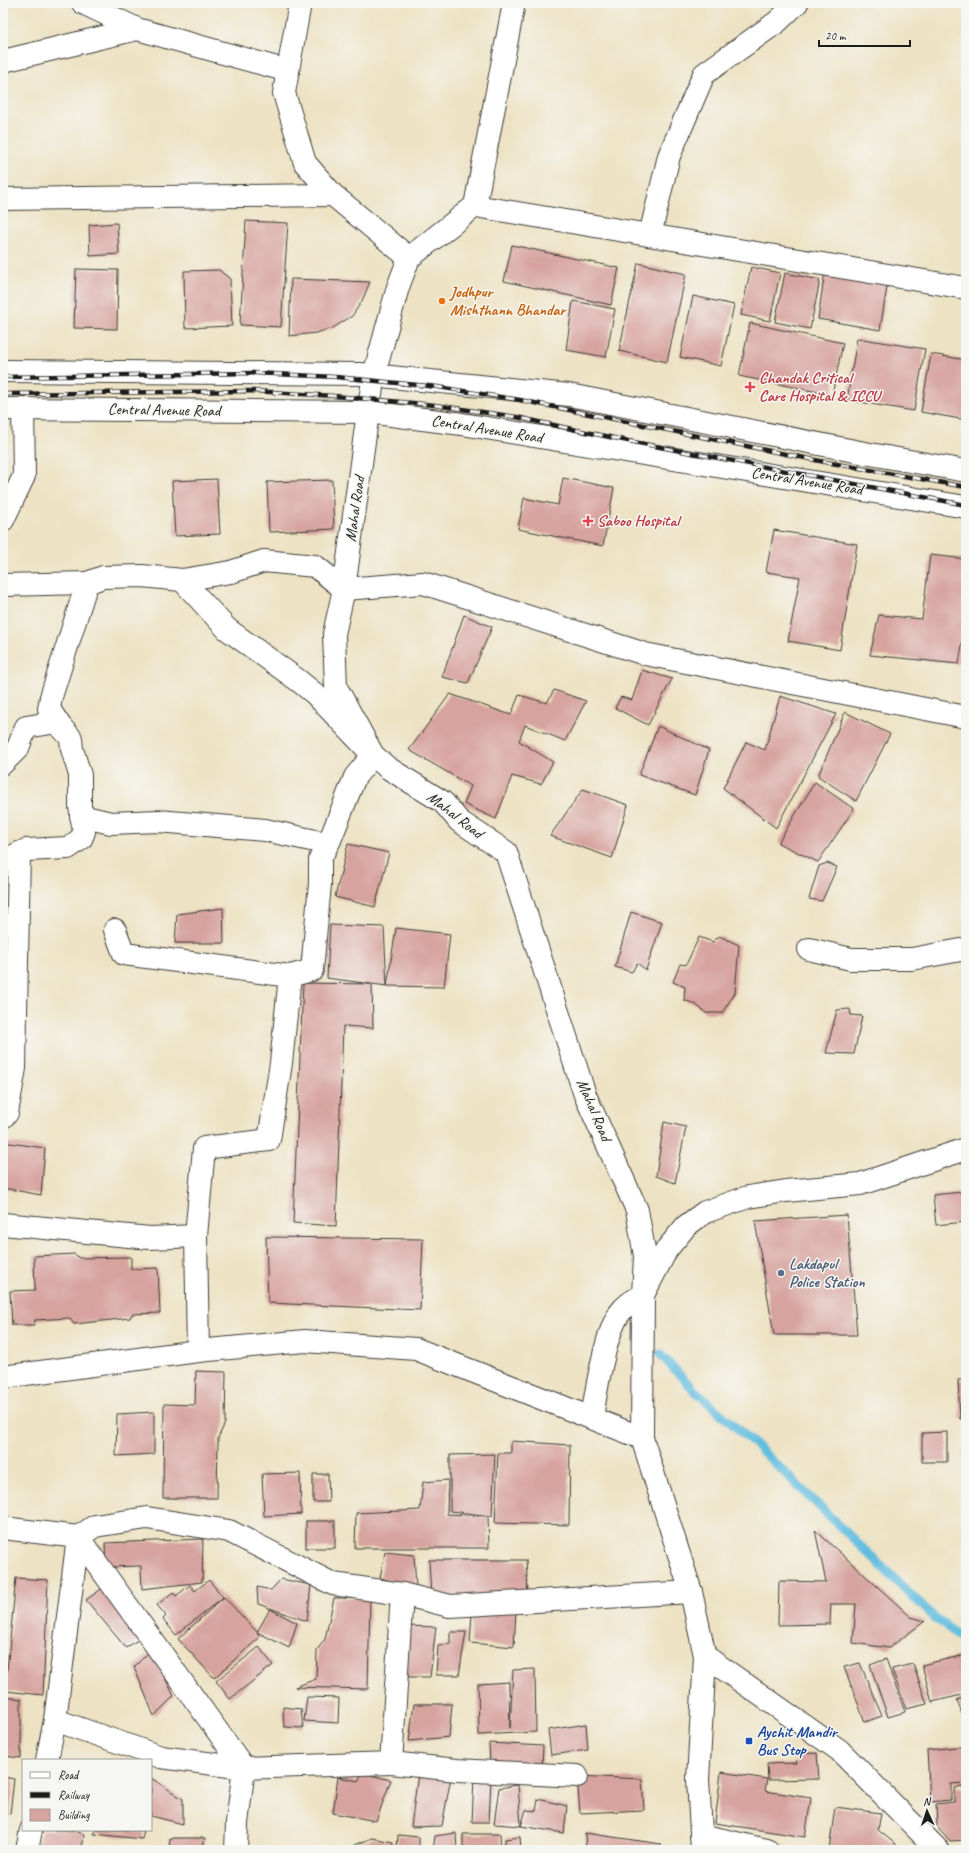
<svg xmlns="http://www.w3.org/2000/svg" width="969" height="1853" font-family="Caveat,sans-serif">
<rect width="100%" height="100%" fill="#f6f6f2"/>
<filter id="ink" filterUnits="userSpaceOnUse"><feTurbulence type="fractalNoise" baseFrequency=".025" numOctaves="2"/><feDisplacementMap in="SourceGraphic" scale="8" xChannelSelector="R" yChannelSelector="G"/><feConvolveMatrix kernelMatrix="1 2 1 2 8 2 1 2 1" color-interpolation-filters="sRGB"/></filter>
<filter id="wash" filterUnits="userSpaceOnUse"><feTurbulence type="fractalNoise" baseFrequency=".012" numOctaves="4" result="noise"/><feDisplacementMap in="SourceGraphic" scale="16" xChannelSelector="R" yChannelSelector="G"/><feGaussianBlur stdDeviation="0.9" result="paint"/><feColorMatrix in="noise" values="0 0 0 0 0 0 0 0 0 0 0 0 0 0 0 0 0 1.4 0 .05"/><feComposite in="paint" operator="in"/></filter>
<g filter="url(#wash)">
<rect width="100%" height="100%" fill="#ede2c3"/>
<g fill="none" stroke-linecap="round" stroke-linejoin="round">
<!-- stream -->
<polyline stroke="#61bddf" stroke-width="9" points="660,1354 694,1390 759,1448 935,1618 966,1641"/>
</g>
<g id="blocks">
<!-- building -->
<g fill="#d7a39e">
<polygon points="246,221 288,223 281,327 240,325"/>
<polygon points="117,223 119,254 90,256 89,225"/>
<polygon points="512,245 619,268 611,305 504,281"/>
<polygon points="638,263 686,274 667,362 619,351"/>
<polygon points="751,267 780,273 770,321 741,315"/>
<polygon points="76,269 118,270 117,329 74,328"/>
<polygon points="219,270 230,279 232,326 185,328 184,271"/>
<polygon points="825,271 888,281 880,330 818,319"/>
<polygon points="785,273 820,280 810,329 775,322"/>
<polygon points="291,279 370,282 362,301 352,316 333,328 316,333 289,336"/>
<polygon points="693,296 734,305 721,366 680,357"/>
<polygon points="573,301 615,309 606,357 566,350"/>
<polygon points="750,323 843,343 832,395 739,376"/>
<polygon points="857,338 925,349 914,411 847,400"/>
<polygon points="931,354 966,360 966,420 921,412"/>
<polygon points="563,478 614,488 603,546 518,529 524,498 558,505"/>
<polygon points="217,479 220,534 175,536 172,481"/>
<polygon points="332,480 334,529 269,532 267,482"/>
<polygon points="774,530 857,544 840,650 788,641 800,577 766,572"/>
<polygon points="930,555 966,559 966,619 959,664 870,655 879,615 922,619"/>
<polygon points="464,615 492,627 468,683 442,677"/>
<polygon points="642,670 672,679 648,725 615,708 621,697 632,700"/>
<polygon points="554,690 586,701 565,741 525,725 519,741 553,762 541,784 512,776 496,819 464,804 471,786 409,750 450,694 511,715 519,695 547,703"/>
<polygon points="780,696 836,714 776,828 723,788 746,742 765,750"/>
<polygon points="845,712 890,734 856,801 818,776"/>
<polygon points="658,726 709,750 695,795 639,775"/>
<polygon points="815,782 854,809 818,862 778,843"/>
<polygon points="583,789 628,805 612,858 550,836"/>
<polygon points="348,844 389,853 375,907 335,897"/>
<polygon points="827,863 837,867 822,901 809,899 819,866"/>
<polygon points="223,908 224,943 175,943 177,914"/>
<polygon points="631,912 662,922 646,970 637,963 632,972 615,967"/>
<polygon points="330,925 384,927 387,986 372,984 373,1028 343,1026 336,1226 293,1223 303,983 371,984 327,978"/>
<polygon points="396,928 450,934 444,987 387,986"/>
<polygon points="719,936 739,945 735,993 722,1013 706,1013 695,1004 684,1000 685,987 673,982 680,964 686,965 699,937 713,942"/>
<polygon points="850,1009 851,1015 862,1016 854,1054 826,1053 837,1010"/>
<polygon points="664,1122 686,1127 675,1183 656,1176"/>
<polygon points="3,1142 45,1148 41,1195 3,1188"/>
<polygon points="962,1192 965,1222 936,1225 933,1195"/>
<polygon points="847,1215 857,1335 774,1335 755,1221"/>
<polygon points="266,1237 423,1239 420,1310 268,1303"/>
<polygon points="75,1254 79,1258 131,1257 131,1269 158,1268 160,1313 132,1314 130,1318 74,1324 69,1318 35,1320 34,1325 12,1325 10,1291 35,1290 34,1256"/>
<polygon points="196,1371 226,1372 225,1423 218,1438 217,1498 163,1498 164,1404 195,1405"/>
<polygon points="958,1380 966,1380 966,1419 960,1419"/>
<polygon points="154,1412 154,1454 116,1456 117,1414"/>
<polygon points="947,1432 947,1462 922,1462 922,1433"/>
<polygon points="511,1441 570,1445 569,1525 495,1523 498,1453 511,1453"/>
<polygon points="963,1450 966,1450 966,1477 965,1477"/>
<polygon points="495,1454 492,1516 450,1511 450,1455"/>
<polygon points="300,1473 301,1514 264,1516 262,1474"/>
<polygon points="313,1474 328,1474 329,1502 313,1502"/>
<polygon points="448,1480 447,1514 488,1516 489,1548 355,1548 356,1513 420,1510 423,1482"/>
<rect x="306" y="1521" width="29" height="27"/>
<polygon points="815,1530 911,1617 925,1621 889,1648 853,1643 856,1604 831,1604 830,1624 778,1625 779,1581 826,1582"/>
<polygon points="203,1539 202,1582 142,1589 141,1566 106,1567 105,1543"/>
<polygon points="385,1552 414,1555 416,1587 380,1578"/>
<polygon points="429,1560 526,1560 528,1593 431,1598"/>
<polygon points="16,1578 48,1580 43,1695 5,1691"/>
<polygon points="281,1579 311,1585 307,1621 258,1604 257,1587 271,1590"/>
<polygon points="209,1580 223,1597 176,1635 163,1619 166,1616 157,1605 173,1592 176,1596 190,1585 195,1591"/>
<polygon points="104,1587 142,1637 126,1648 86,1600"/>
<polygon points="224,1597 257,1632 270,1609 297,1623 289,1648 257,1632 260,1637 214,1678 178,1639"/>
<polygon points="334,1598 370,1598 368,1689 295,1687 316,1679 317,1650 325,1639"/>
<polygon points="516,1611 514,1647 470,1643 472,1613"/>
<polygon points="406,1626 436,1627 430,1677 402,1677"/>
<polygon points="450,1632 466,1632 459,1675 436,1675 438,1646 450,1644"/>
<polygon points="259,1647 273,1665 230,1699 216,1681"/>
<polygon points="151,1650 174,1696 154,1716 134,1667"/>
<polygon points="964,1655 966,1662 966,1694 932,1702 922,1665"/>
<polygon points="886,1659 905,1712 888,1717 870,1665"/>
<polygon points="860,1663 882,1716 865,1722 844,1667"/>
<polygon points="913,1664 927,1704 906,1709 892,1669"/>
<polygon points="535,1669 536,1732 479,1735 478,1684 509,1682 510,1728 513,1670"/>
<polygon points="3,1697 21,1699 21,1758 3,1756"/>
<polygon points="307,1697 339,1698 338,1723 304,1721"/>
<polygon points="966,1697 966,1725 957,1700"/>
<polygon points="414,1704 452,1704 449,1737 409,1741"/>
<polygon points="283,1707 301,1709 303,1728 284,1727"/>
<polygon points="586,1724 588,1750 551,1755 548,1730"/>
<polygon points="489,1743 543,1746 542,1767 490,1764"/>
<polygon points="966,1746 966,1783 951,1784 951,1800 930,1802 927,1750"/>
<polygon points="817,1753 819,1779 768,1780 767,1764 796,1763 795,1754"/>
<polygon points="721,1772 767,1779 765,1791 811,1798 805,1837 715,1823"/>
<polygon points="362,1773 391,1780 376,1821 333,1813 338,1777 358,1781"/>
<polygon points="418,1773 451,1777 442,1826 411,1827"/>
<polygon points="577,1776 642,1779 644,1810 580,1813"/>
<polygon points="3,1777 14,1779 10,1814 3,1813"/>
<polygon points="151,1778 183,1799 183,1824 151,1816"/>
<polygon points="474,1778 491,1778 489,1822 472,1822"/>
<polygon points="518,1785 521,1826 494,1824 499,1788"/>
<polygon points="966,1787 966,1840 950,1841 937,1826 936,1804 954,1802 954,1788"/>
<polygon points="538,1799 567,1806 564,1833 521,1826 526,1810 536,1811"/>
<polygon points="835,1807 881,1813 878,1830 903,1850 829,1850"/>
<polygon points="43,1830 70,1830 84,1834 82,1850 63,1850 38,1845"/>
<polygon points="96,1830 144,1830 142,1839 94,1834"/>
<polygon points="456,1833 457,1850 433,1850 435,1836"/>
<polygon points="585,1833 661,1844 660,1850 586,1850"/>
<polygon points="463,1834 500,1834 501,1850 463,1850"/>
<polygon points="398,1835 419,1837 419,1850 397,1850"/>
<polygon points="520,1837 521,1850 505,1850 505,1839"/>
<polygon points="170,1838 205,1838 202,1850 169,1850"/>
<polygon points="372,1838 393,1842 392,1850 354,1850 355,1845"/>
</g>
</g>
</g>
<g filter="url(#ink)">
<use href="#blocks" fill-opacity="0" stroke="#3b3a35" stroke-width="1"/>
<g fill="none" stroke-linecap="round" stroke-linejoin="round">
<defs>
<g id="street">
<polyline points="83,3 137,29"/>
<polyline points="300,3 284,93 305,163 333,195 409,258"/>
<polyline points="514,3 475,206 966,288"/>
<polyline points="3,61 137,29 288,71"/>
<polyline points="3,199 333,195"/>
<polyline points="650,235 669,156 704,74 777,22 797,3"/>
<polyline points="374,375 398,287 409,258 475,206"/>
<path d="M 368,412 L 344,589 L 334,634 L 336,687 L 373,755 L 388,768 L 443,802 L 459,821 L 506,852 L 585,1095 L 637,1210 L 645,1256 L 643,1295 C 634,1300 626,1304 619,1314 C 605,1335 596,1391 592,1418"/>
<polyline points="3,520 24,476 23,408"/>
<polyline points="3,585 87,583 103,577 142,576 182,580 231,572 264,561 315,566 344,589 423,583 645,654 966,717"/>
<polyline points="3,763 18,748 26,727 57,722"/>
<polyline points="81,816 111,823 158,821 265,830 320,842 330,840 355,777 373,755 315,694 299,681 227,629 182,580"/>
<polyline points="3,861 26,850 68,848 81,839 84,832 80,806 80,775 72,749 71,738 61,727 49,709 51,697 87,583"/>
<polyline points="115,930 124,954 290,976 281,1063 269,1140 204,1148 196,1236 198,1351"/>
<polyline points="809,949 851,959 912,959 966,949"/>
<polyline points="290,976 312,970 320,884 320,859 330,840"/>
<polyline points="3,1117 7,1113 15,1068 19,853"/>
<polyline points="3,1224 150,1238 196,1236"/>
<polyline points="3,1528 78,1537 95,1526 147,1518 229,1531 333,1584 402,1594 450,1606 691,1592"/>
<polyline points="78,1537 244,1768 237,1823 236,1850"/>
<polyline points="705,1656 839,1750 938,1850"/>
<polyline points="55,1720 161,1757 244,1768 391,1763 402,1594"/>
<polyline points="47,1760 55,1720 78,1537"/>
<polyline points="391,1763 457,1770 577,1776"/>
<polyline points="701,1835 767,1850"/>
<polyline points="27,1850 31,1830"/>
</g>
<g id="secondary">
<polyline points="3,1377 198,1351 305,1341 416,1349 642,1438"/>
<polyline points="702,1850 698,1779 705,1656 691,1592 642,1438 643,1295 667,1249 686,1226 705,1212 748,1197 786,1191 860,1184 966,1149"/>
</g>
<g id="primary">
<polyline points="3,371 361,374 569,395 870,454 966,471"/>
<polyline points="3,409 368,412 462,424 966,507"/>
<polyline points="368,412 374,375"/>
</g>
</defs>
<!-- street casing -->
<use href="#street" stroke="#3b3a35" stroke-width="24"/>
<!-- secondary casing -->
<use href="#secondary" stroke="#3b3a35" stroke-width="24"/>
<!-- primary casing -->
<use href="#primary" stroke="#3b3a35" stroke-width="24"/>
<!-- street -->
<use href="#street" stroke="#fff" stroke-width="22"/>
<!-- secondary -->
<use href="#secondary" stroke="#fff" stroke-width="22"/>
<!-- primary -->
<use href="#primary" stroke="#fff" stroke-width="22"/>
<defs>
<g id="rail">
<polyline points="3,377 254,373 336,377 438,387 520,400 820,461 966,487"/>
<polyline points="3,394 254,391 334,396 435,405 516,417 628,441 966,505"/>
</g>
</defs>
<!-- rail casing -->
<use href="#rail" stroke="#1c1c1c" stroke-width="4.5"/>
<!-- rail -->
<use href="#rail" stroke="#f6f6f2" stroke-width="3" stroke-dasharray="9" stroke-linecap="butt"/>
</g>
</g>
<!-- markers -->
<circle fill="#e8710a" stroke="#f6f6f2" stroke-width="1.5" cx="442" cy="301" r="4"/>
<g fill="#e0444e" stroke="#f6f6f2" stroke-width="1.5">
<path d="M748 381h4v4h4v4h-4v4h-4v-4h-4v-4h4z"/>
<path d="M586 515h4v4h4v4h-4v4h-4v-4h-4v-4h4z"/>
</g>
<circle fill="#5c6f8a" stroke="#f6f6f2" stroke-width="1.5" cx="781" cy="1273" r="4"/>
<rect fill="#1a4fb4" stroke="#f6f6f2" stroke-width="1.5" x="745" y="1737" width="8" height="8" rx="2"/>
<g text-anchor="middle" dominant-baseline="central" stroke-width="3" stroke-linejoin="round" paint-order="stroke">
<!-- food labels -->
<g font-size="16" font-weight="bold" fill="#c56008" stroke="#f6f6f2" text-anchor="start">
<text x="450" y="292">Jodhpur<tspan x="450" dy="18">Mishthann Bhandar</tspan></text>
</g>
<!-- health labels -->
<g font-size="16" font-weight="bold" fill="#be3a42" stroke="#f6f6f2" text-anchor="start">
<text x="759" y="378">Chandak Critical<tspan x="759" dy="18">Care Hospital &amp; ICCU</tspan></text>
<text x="597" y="521">Saboo Hospital</text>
</g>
<!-- street labels -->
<g font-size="16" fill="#1c1c1c" stroke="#f6f6f2">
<text transform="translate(164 410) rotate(1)">Central Avenue Road</text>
<text transform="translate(487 429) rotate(9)">Central Avenue Road</text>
<text transform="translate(807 481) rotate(9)">Central Avenue Road</text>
<text transform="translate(355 509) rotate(-82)">Mahal Road</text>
<text transform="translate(455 815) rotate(38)">Mahal Road</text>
<text transform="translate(594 1110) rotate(67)">Mahal Road</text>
</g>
<!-- service labels -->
<g font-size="16" font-weight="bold" fill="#4e5e75" stroke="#f6f6f2" text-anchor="start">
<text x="789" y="1264">Lakdapul<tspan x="789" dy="18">Police Station</tspan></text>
</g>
<!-- transit labels -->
<g font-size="16" font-weight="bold" fill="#164399" stroke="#f6f6f2" text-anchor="start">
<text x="757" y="1732">Aychit Mandir<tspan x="757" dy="18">Bus Stop</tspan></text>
</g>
</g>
<!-- margin -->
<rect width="969" height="1853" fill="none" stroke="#f6f6f2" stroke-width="16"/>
<!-- legend -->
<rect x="22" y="1759" width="130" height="72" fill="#f6f6f2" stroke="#9f9f9c"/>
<rect x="30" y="1772" width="20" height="6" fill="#ffffff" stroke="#9f9f9c"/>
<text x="58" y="1779" font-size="12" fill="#1c1c1c">Road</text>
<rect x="30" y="1792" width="20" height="6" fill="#1c1c1c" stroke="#9f9f9c"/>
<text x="58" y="1799" font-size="12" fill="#1c1c1c">Railway</text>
<rect x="30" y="1809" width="20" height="12" fill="#d7a39e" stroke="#9f9f9c"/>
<text x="58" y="1819" font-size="12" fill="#1c1c1c">Building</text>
<!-- north arrow -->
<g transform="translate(927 1811) rotate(357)" stroke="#f6f6f2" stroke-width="3" paint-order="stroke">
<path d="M0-3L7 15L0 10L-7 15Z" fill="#1c1c1c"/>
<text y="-6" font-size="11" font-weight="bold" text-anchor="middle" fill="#1c1c1c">N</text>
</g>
<!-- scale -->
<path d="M819 40v6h91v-6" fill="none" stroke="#1c1c1c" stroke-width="2"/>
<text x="825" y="40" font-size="12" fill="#1c1c1c" stroke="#f6f6f2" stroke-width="3" paint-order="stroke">20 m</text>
</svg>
